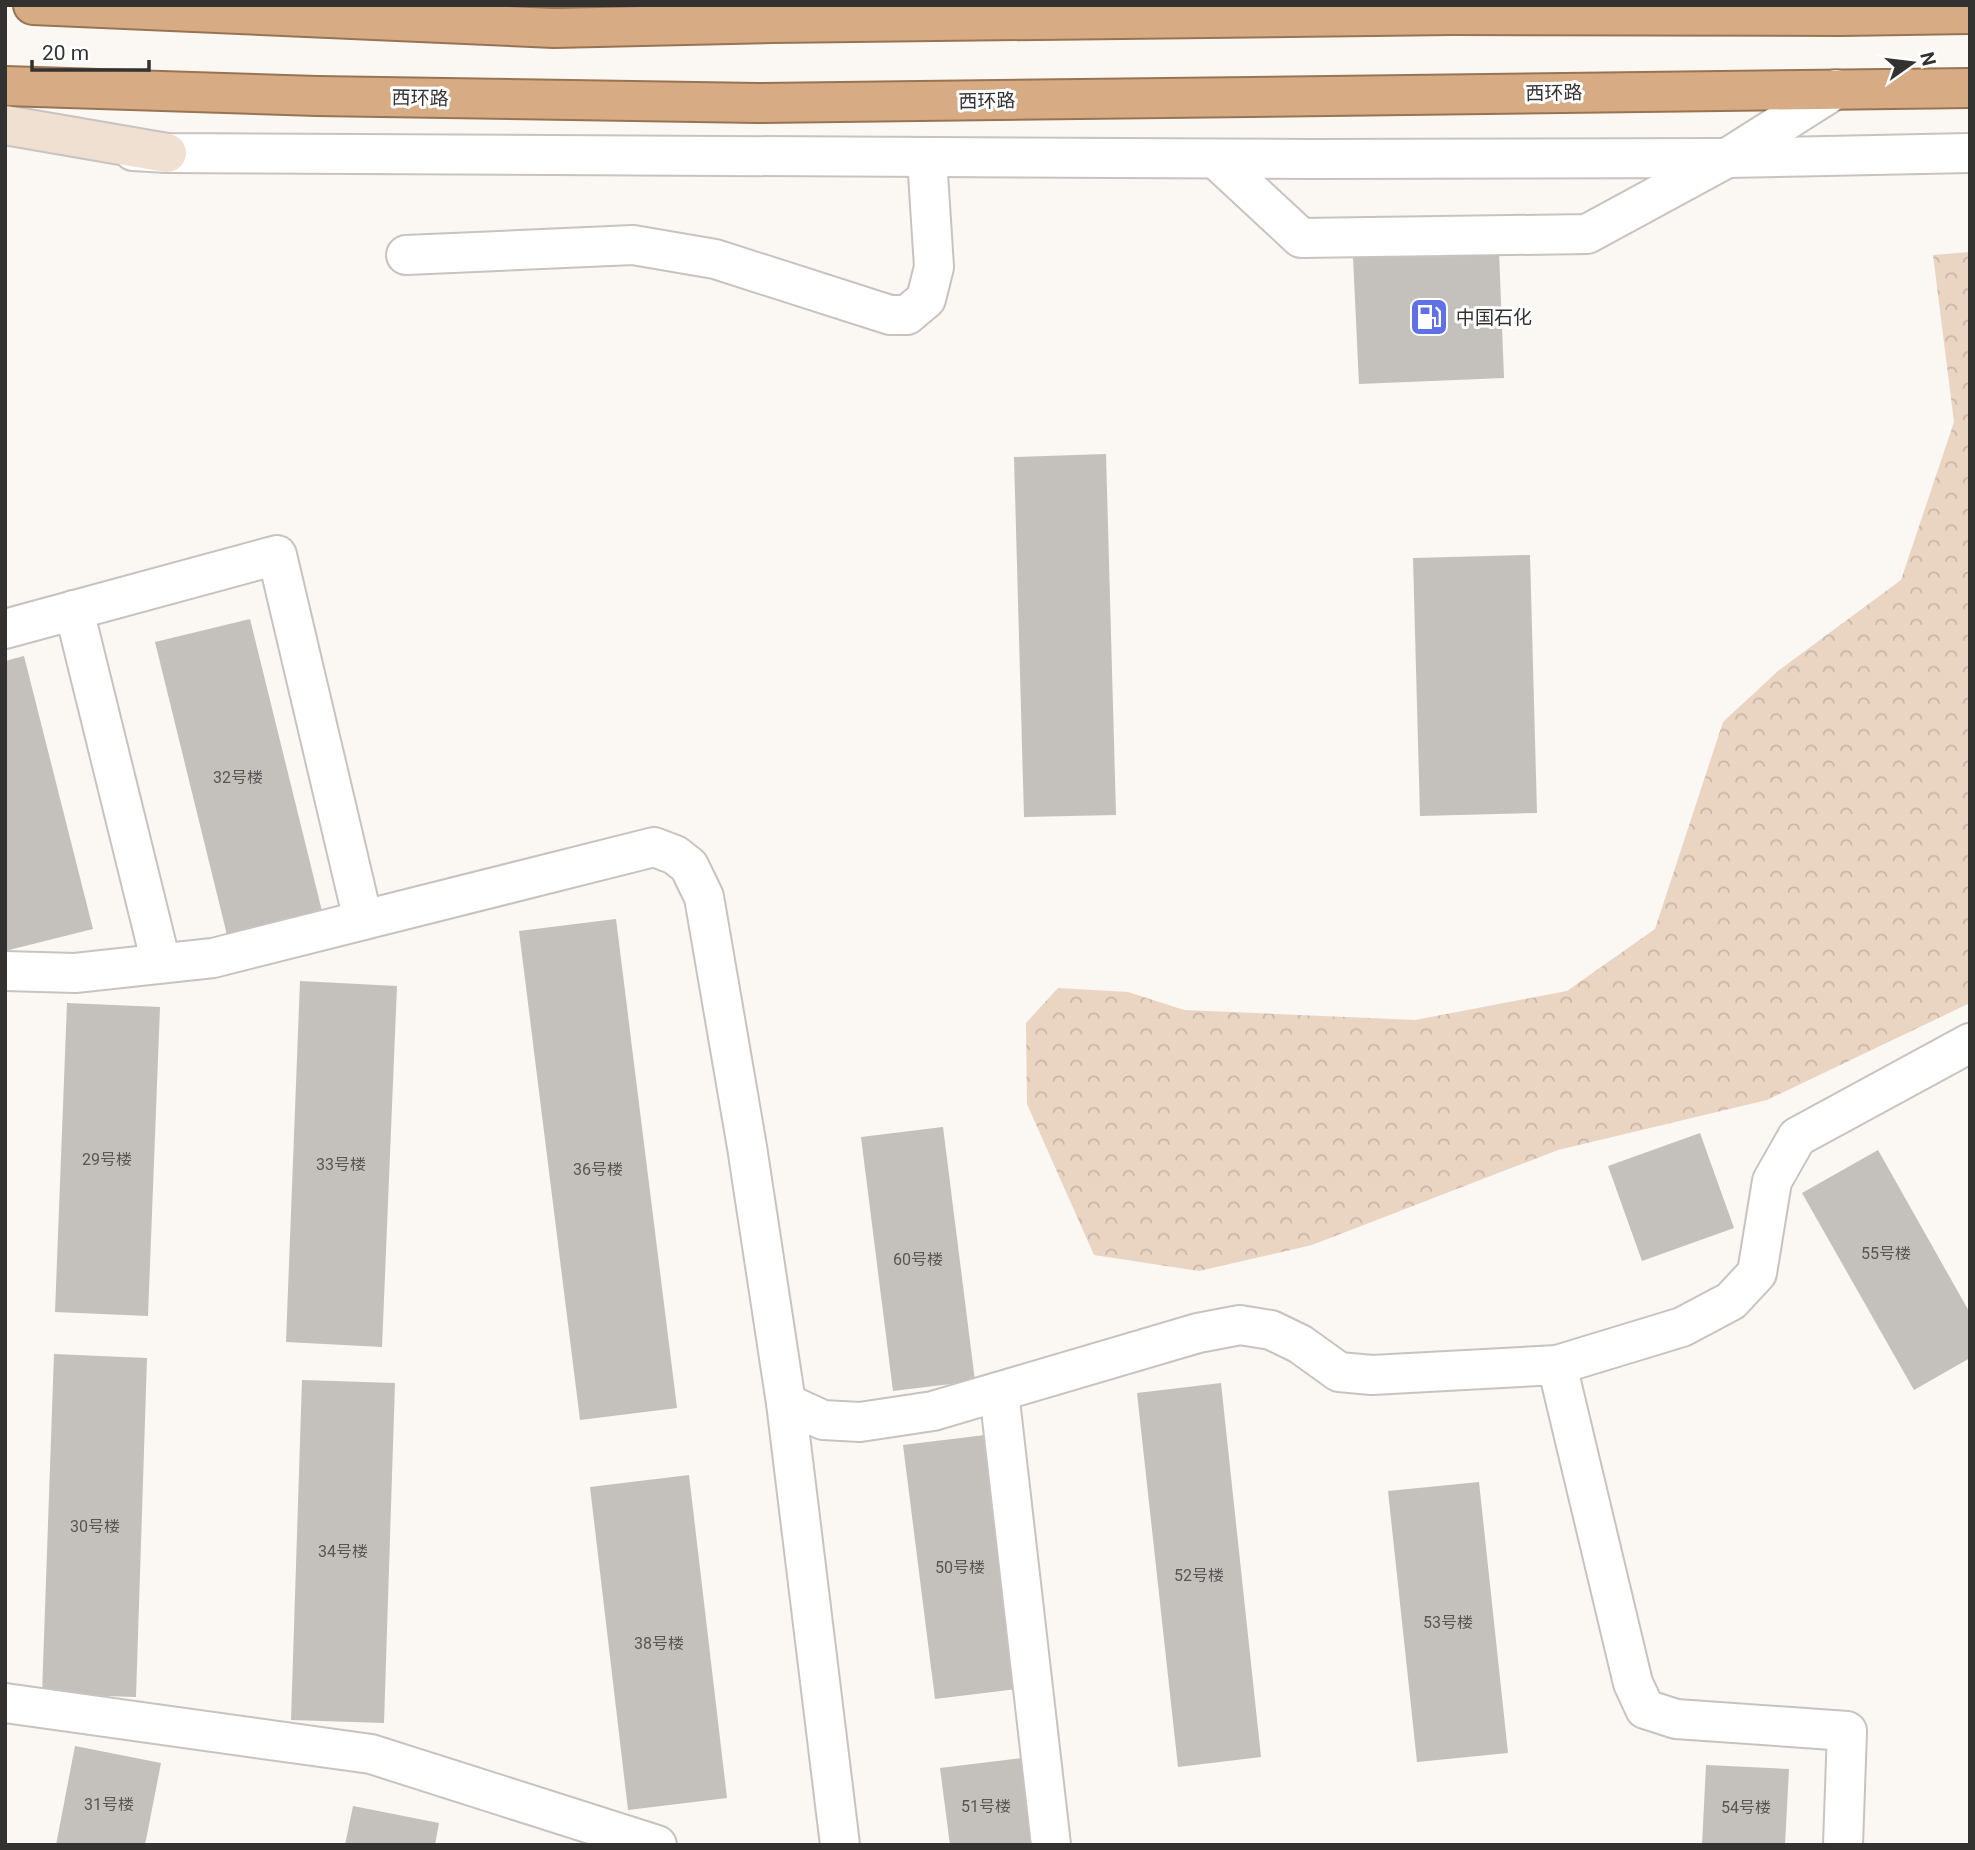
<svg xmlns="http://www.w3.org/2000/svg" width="1975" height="1850" font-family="Roboto,'Noto Sans SC',sans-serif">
<defs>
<pattern id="forest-crowns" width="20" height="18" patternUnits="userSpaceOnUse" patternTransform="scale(1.75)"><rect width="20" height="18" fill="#ead4c2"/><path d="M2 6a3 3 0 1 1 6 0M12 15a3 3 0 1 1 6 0" fill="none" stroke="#c9b6a7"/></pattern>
</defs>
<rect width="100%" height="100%" fill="#fbf7f3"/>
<!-- forest -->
<polygon fill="url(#forest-crowns)" points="1970,252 1970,1003 1767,1100 1558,1150 1312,1245 1199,1271 1094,1255 1027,1104 1026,1023 1058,988 1128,992 1184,1010 1415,1020 1567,991 1655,929 1723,722 1778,671 1901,580 1954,422 1933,255"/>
<!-- building -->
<g fill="#c4c0bc">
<polygon points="1499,251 1504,378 1359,384 1353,257"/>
<polygon points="1106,454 1116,815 1024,817 1014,457"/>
<polygon points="1530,555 1537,813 1420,816 1413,558"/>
<polygon points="250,619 322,911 227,935 155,642"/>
<polygon points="24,656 93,929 5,951 5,661"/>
<polygon points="616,919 677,1408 580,1420 519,931"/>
<polygon points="300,981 397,986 382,1347 286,1342"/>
<polygon points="67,1003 160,1007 148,1316 55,1312"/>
<polygon points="943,1127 975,1381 893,1391 861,1137"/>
<polygon points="1700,1133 1734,1228 1642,1261 1608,1166"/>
<polygon points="1878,1150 1970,1313 1970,1358 1914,1390 1802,1193"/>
<polygon points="54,1354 147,1358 136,1697 42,1694"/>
<polygon points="302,1380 395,1383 384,1723 291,1720"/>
<polygon points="1221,1383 1261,1757 1178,1767 1137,1393"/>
<polygon points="985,1435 1017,1689 935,1699 903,1445"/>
<polygon points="689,1475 727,1798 628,1810 590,1487"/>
<polygon points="1479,1482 1508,1753 1417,1762 1388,1491"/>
<polygon points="75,1746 161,1763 145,1845 56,1845"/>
<polygon points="1022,1758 1033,1845 950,1845 940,1768"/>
<polygon points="1706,1765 1789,1769 1785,1845 1702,1845"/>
<polygon points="353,1806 439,1823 435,1845 345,1845"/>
</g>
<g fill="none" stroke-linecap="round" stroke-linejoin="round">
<defs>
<g id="minor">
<polyline points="1216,159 1301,238 1587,234 1727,158"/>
<polyline points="406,255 633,245 715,259 890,315 907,315 926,299 934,267 927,158"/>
<polyline points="74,610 161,963"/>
<polyline points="5,629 277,555 363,920"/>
<polyline points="5,971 75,973 213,958 654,847 675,855 689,866 704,897 747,1147 786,1403 840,1845"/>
<polyline points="1557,1365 1682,1327 1731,1301 1757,1273 1772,1181 1797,1137 1970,1043"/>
<polyline points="999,1392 1051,1845"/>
<polyline points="786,1403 823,1420 860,1422 933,1411 1198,1333 1240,1325 1271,1330 1300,1344 1339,1372 1372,1375 1557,1365 1633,1683 1645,1709 1676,1719 1847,1731 1843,1845"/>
<polyline points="5,1703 371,1754 657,1845"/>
</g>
<g id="tertiary">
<polyline points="133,151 167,153 1312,159 1727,158 1970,153"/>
<polyline points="1727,158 1836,89"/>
</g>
<polyline id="secondary" points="5,125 167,153"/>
<g id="trunk">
<polyline points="33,5 554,28 772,23 1453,15 1841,16 1970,14"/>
<polyline points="5,86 317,96 758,103 1970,88"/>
</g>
</defs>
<!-- minor casing -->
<use href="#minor" stroke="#c8c3c0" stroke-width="42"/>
<!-- tertiary casing -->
<use href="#tertiary" stroke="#c8c3c0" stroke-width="42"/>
<!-- secondary casing -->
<use href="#secondary" stroke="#c8c3c0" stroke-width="42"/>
<!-- trunk casing -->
<use href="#trunk" stroke="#977453" stroke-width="42"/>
<!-- minor -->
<use href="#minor" stroke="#fff" stroke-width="38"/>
<!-- tertiary -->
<use href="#tertiary" stroke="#fff" stroke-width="38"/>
<!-- secondary -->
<use href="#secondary" stroke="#f0e0d1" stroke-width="38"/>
<!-- trunk -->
<use href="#trunk" stroke="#d7ac84" stroke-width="38"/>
</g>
<!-- icons -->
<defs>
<symbol id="fuel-square" viewBox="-11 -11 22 22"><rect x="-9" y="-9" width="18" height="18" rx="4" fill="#6070e7" stroke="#fff"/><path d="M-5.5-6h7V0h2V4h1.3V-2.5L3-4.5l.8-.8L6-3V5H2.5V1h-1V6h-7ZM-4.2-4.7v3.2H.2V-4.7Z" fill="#fff"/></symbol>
</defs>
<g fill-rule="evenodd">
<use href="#fuel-square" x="1407" y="295" width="44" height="44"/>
</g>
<g text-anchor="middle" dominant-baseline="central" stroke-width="6" stroke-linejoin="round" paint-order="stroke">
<!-- number labels -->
<g font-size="16" fill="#585654">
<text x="238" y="777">32号楼</text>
<text x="107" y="1159">29号楼</text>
<text x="341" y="1164">33号楼</text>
<text x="598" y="1169">36号楼</text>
<text x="1886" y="1253">55号楼</text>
<text x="918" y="1259">60号楼</text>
<text x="95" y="1526">30号楼</text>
<text x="343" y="1551">34号楼</text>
<text x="960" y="1567">50号楼</text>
<text x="1199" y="1575">52号楼</text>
<text x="1448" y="1622">53号楼</text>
<text x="659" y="1643">38号楼</text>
<text x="109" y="1804">31号楼</text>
<text x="986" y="1806">51号楼</text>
<text x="1746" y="1807">54号楼</text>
</g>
<!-- street labels -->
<g font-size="19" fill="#343231" stroke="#fff">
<text transform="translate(1554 93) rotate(-1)">西环路</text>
<text transform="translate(420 98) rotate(1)">西环路</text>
<text transform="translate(987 101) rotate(-1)">西环路</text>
</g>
<!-- poi labels -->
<g font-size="19" fill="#343231" stroke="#fff" text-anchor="start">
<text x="1456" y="317">中国石化</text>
</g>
</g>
<!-- border -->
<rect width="1975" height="1850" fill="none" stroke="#343231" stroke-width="14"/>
<!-- north arrow -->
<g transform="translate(1912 63) rotate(76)" stroke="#ffffff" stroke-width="5" paint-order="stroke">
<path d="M0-5L12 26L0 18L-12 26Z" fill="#343231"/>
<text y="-10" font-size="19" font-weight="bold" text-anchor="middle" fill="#343231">N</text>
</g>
<!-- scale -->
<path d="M32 60v10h117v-10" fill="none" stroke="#343231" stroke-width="3.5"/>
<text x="42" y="60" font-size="21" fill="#343231" stroke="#ffffff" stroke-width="5" paint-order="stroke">20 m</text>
</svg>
